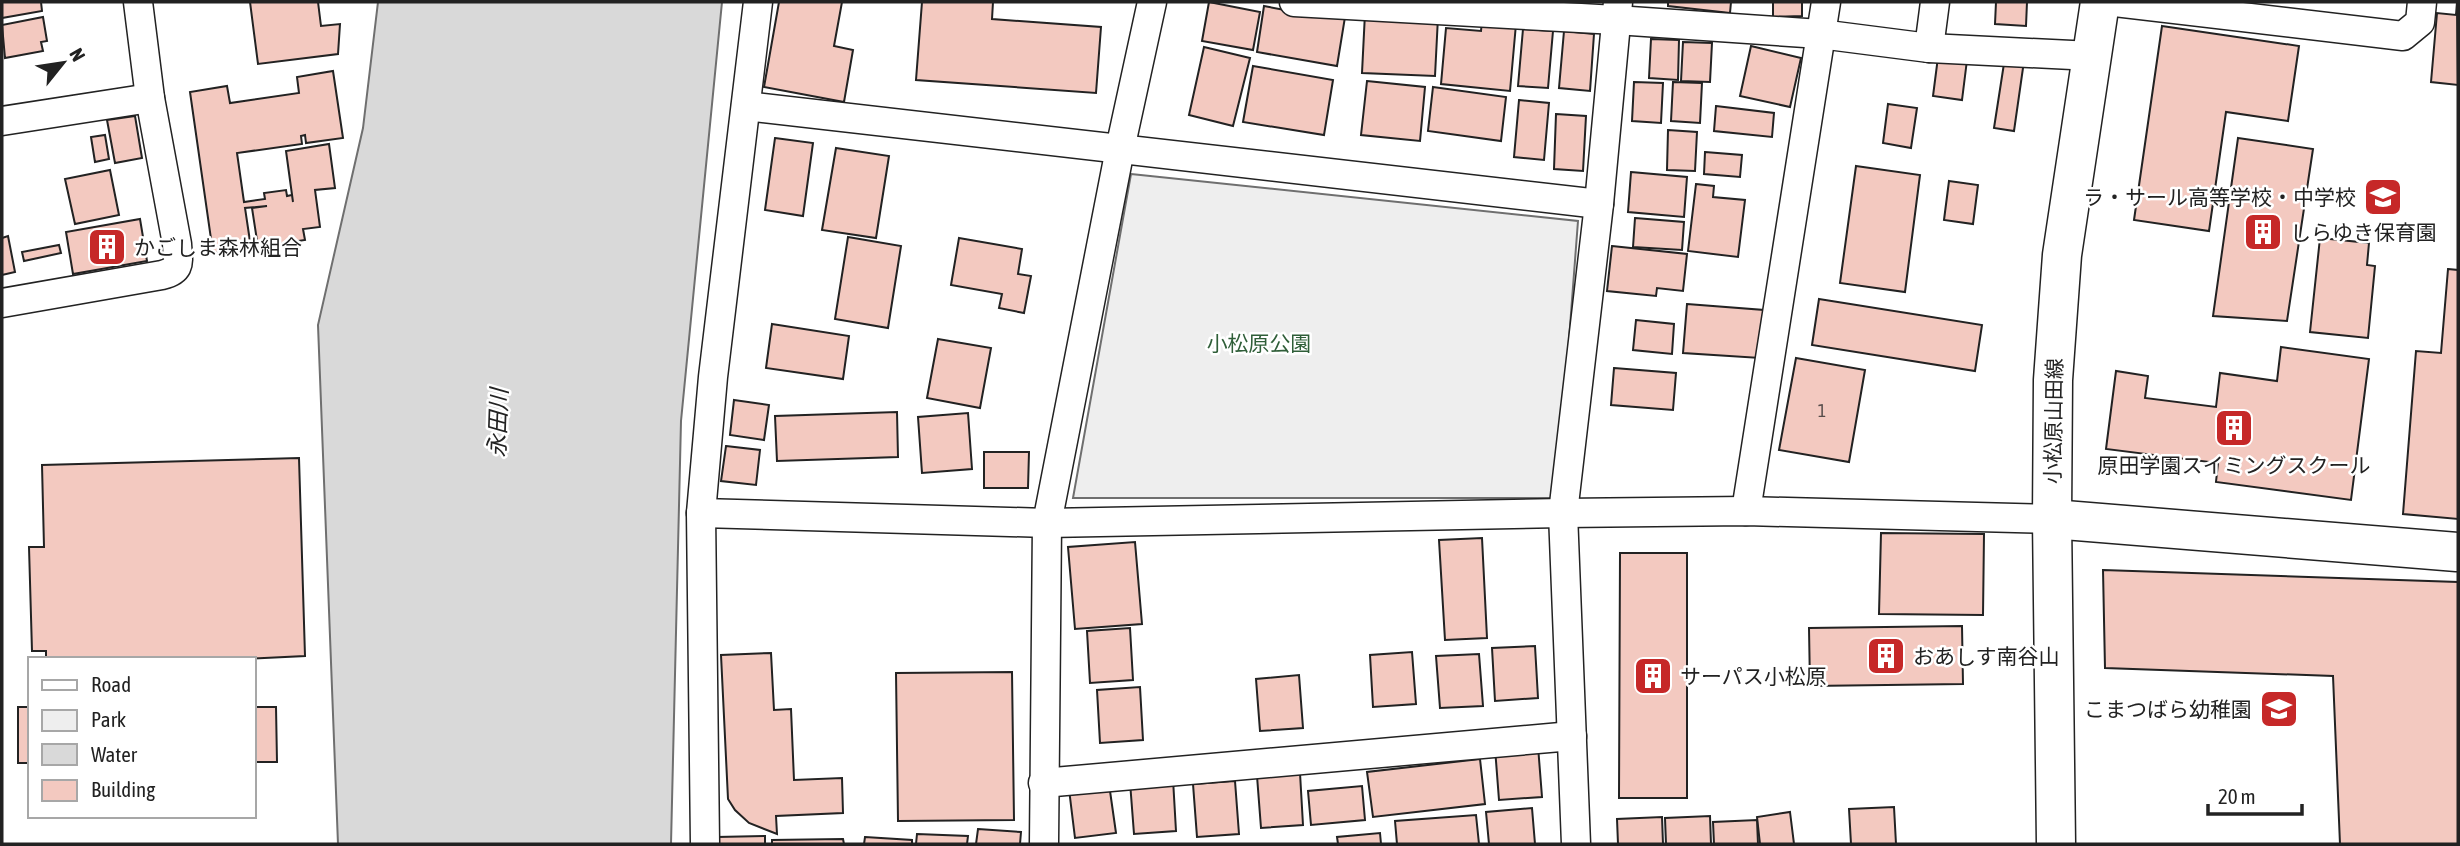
<svg xmlns="http://www.w3.org/2000/svg" width="2460" height="846" font-family="'Asap Condensed','Noto Sans JP',sans-serif">
<rect width="100%" height="100%" fill="#fff"/>
<!-- green -->
<polygon fill="#eee" stroke="#6f6f6f" stroke-width="2" points="1131,174 1578,221 1557,498 1073,498"/>
<!-- water -->
<polygon fill="#d9d9d9" stroke="#6f6f6f" stroke-width="2" points="378,2 722,2 681,421 671,844 338,844 318,325 363,128"/>
<!-- building -->
<g fill="#f3c9c0" stroke="#222" stroke-width="2">
<polygon points="2,2 41,2 42,11 2,18"/>
<polygon points="250,2 318,2 321,26 340,24 338,54 258,64"/>
<polygon points="779,2 842,2 834,46 853,50 844,102 764,87"/>
<polygon points="922,2 993,2 992,19 1101,27 1096,93 916,80"/>
<polygon points="1209,2 1260,12 1253,50 1202,41"/>
<polygon points="1668,2 1731,2 1730,13 1668,6"/>
<polygon points="1773,2 1802,2 1802,16 1773,17"/>
<polygon points="1996,2 2027,2 2026,26 1995,24"/>
<polygon points="2457,2 2458,85 2431,82 2437,13 2456,15"/>
<polygon points="1264,6 1311,15 1346,11 1337,66 1257,52"/>
<polygon points="1365,13 1438,17 1435,76 1362,73"/>
<polygon points="43,17 47,41 41,42 43,51 5,58 2,25"/>
<polygon points="1482,21 1516,24 1510,91 1441,84 1446,28 1481,31"/>
<polygon points="2162,26 2299,46 2288,121 2226,112 2209,231 2134,220"/>
<polygon points="1523,29 1553,31 1548,88 1518,86"/>
<polygon points="1564,31 1594,34 1590,91 1559,88"/>
<polygon points="1651,39 1679,40 1678,80 1649,78"/>
<polygon points="1683,42 1712,43 1710,82 1681,81"/>
<polygon points="1751,46 1801,58 1790,107 1740,96"/>
<polygon points="1204,47 1250,58 1233,126 1189,115"/>
<polygon points="1938,57 1967,60 1962,100 1933,96"/>
<polygon points="2005,57 2024,61 2014,131 1994,128"/>
<polygon points="1253,66 1333,80 1324,135 1243,122"/>
<polygon points="333,71 343,138 306,143 305,135 301,136 302,144 237,153 244,202 265,199 264,193 286,190 287,196 292,195 293,202 286,151 329,144 335,188 315,190 320,227 303,229 305,240 258,247 252,208 267,206 245,208 251,248 213,253 190,92 227,86 230,103 299,93 297,77"/>
<polygon points="1367,81 1425,87 1420,141 1361,135"/>
<polygon points="1634,82 1663,83 1661,123 1632,121"/>
<polygon points="1673,82 1702,83 1700,123 1671,121"/>
<polygon points="1433,87 1506,97 1501,141 1428,131"/>
<polygon points="1519,100 1549,103 1544,160 1514,157"/>
<polygon points="1888,104 1917,108 1911,148 1883,143"/>
<polygon points="1716,106 1774,113 1772,137 1714,131"/>
<polygon points="1556,114 1586,116 1583,171 1554,169"/>
<polygon points="135,116 142,158 115,163 107,120"/>
<polygon points="1668,130 1697,132 1695,171 1667,170"/>
<polygon points="105,135 109,159 95,162 91,137"/>
<polygon points="775,138 813,143 803,216 765,210"/>
<polygon points="2238,138 2313,149 2287,321 2213,316"/>
<polygon points="836,148 889,156 876,238 822,230"/>
<polygon points="1705,152 1742,155 1740,177 1704,174"/>
<polygon points="1856,166 1920,175 1905,292 1840,283"/>
<polygon points="110,170 119,215 75,224 65,179"/>
<polygon points="1631,172 1687,177 1684,217 1628,212"/>
<polygon points="1949,181 1978,185 1973,224 1944,220"/>
<polygon points="1696,184 1714,186 1713,197 1745,200 1738,257 1688,251"/>
<polygon points="1635,218 1684,222 1682,250 1633,247"/>
<polygon points="140,219 147,261 73,274 66,232"/>
<polygon points="8,236 15,272 2,275 2,238"/>
<polygon points="848,237 901,246 888,328 835,319"/>
<polygon points="959,238 1022,249 1018,274 1031,276 1024,313 999,308 1002,294 951,285"/>
<polygon points="2320,238 2369,243 2367,265 2375,266 2368,338 2310,332"/>
<polygon points="59,245 61,253 24,261 22,252"/>
<polygon points="1612,246 1687,254 1683,291 1657,288 1656,296 1607,291"/>
<polygon points="2448,269 2458,270 2458,519 2403,514 2416,351 2441,353"/>
<polygon points="1819,299 1982,325 1975,371 1812,345"/>
<polygon points="1687,304 1764,310 1760,358 1683,353"/>
<polygon points="1636,320 1674,324 1672,354 1633,350"/>
<polygon points="772,324 849,336 843,379 766,368"/>
<polygon points="938,339 991,348 980,408 927,398"/>
<polygon points="2281,347 2369,359 2351,500 2216,482 2218,463 2106,449 2116,371 2148,376 2145,398 2216,407 2220,373 2277,381"/>
<polygon points="1796,358 1865,370 1849,462 1779,450"/>
<polygon points="1614,368 1676,373 1673,410 1611,405"/>
<polygon points="734,400 769,405 764,440 730,435"/>
<polygon points="897,412 898,457 777,461 775,416"/>
<polygon points="968,413 972,469 922,473 918,417"/>
<polygon points="726,446 760,450 756,485 721,481"/>
<polygon points="984,452 1029,452 1028,488 984,488"/>
<polygon points="299,458 305,656 246,659 46,659 46,651 32,651 29,547 44,547 42,465"/>
<polygon points="1881,533 1984,534 1983,615 1879,614"/>
<polygon points="1482,538 1487,638 1445,640 1439,540"/>
<polygon points="1135,542 1142,624 1075,629 1068,547"/>
<polygon points="1620,553 1687,553 1687,798 1619,798"/>
<polygon points="2103,570 2458,582 2458,844 2340,844 2333,676 2105,668"/>
<polygon points="1962,626 1963,684 1810,686 1809,628"/>
<polygon points="1130,628 1133,680 1090,683 1087,631"/>
<polygon points="1535,646 1538,698 1495,701 1492,648"/>
<polygon points="1412,652 1416,704 1373,707 1370,655"/>
<polygon points="771,653 774,710 791,709 794,780 842,778 843,813 776,816 777,834 749,823 735,810 728,799 721,655"/>
<polygon points="1479,654 1483,706 1440,708 1436,656"/>
<polygon points="1012,672 1014,820 898,821 896,673"/>
<polygon points="1299,675 1303,728 1260,731 1256,679"/>
<polygon points="1140,687 1143,740 1100,743 1097,690"/>
<rect x="18" y="707" width="12" height="56"/>
<polygon points="254,707 276,707 277,762 254,762"/>
<polygon points="1538,746 1542,797 1499,800 1495,748"/>
<polygon points="1480,759 1485,804 1373,817 1367,772"/>
<polygon points="1300,773 1303,825 1261,828 1257,776"/>
<polygon points="1173,779 1176,831 1134,834 1130,782"/>
<polygon points="1235,781 1239,834 1197,837 1193,784"/>
<polygon points="1109,784 1116,833 1075,838 1069,789"/>
<polygon points="1362,786 1365,820 1311,825 1308,791"/>
<polygon points="1894,807 1896,844 1851,844 1849,809"/>
<polygon points="1532,808 1535,844 1489,844 1486,812"/>
<polygon points="1790,812 1794,844 1760,844 1757,817"/>
<polygon points="1476,815 1479,844 1397,844 1395,821"/>
<polygon points="1710,816 1711,844 1666,844 1665,818"/>
<polygon points="1662,817 1663,844 1618,844 1617,819"/>
<polygon points="1757,820 1758,844 1714,844 1713,822"/>
<polygon points="978,829 1021,832 1020,844 976,844"/>
<polygon points="1380,833 1381,844 1338,844 1337,837"/>
<polygon points="917,834 968,836 967,844 916,844"/>
<polygon points="765,836 765,844 718,844 717,837"/>
<polygon points="865,837 912,840 912,844 864,844"/>
<polygon points="843,839 844,844 772,844 772,840"/>
</g>
<g fill="none" stroke-linecap="round" stroke-linejoin="round">
<defs>
<g id="street">
<polyline points="1294,2 1616,20 1820,34 1929,48 2092,56"/>
<polyline points="2115,2 2403,36 2420,22 2422,2"/>
<polyline points="1929,48 1935,2"/>
<polyline points="746,106 1599,204"/>
<polyline points="2,121 150,98"/>
<path d="M 2,303 L 162,275 C 182,270 178,262 177,244 L 150,98 L 138,2"/>
<polyline points="1746,511 1826,2"/>
<polyline points="701,513 1047,523 1563,513 1746,511 2052,519"/>
<polyline points="1043,783 1572,736"/>
<polyline points="705,844 701,513 713,377 758,2"/>
<polyline points="1044,844 1047,523 1120,149 1152,2"/>
<polyline points="1576,844 1563,513 1599,204 1618,2"/>
</g>
<g id="secondary">
<polyline points="2052,519 2457,552"/>
<polyline points="2056,844 2052,519 2053,380 2062,255 2100,2"/>
</g>
</defs>
<!-- street casing -->
<use href="#street" stroke="#222" stroke-width="31"/>
<!-- secondary casing -->
<use href="#secondary" stroke="#222" stroke-width="41"/>
<!-- street -->
<use href="#street" stroke="#fff" stroke-width="28"/>
<!-- secondary -->
<use href="#secondary" stroke="#fff" stroke-width="38"/>
</g>
<!-- icons -->
<defs>
<symbol id="school-square" viewBox="-11 -11 22 22"><rect x="-9" y="-9" width="18" height="18" rx="4" fill="#c62828" stroke="#fff"/><path d="M0-5L7-2L0 1L-7-2ZM-4 1L0 2.5L4 1V4Q0 6-4 4Z" fill="#fff"/></symbol>
<symbol id="building-square" viewBox="-11 -11 22 22"><rect x="-9" y="-9" width="18" height="18" rx="4" fill="#c62828" stroke="#fff"/><path d="M-4-6H4V6H1V3H-1V6H-4ZM-2.5-4.3h1.7v1.8h-1.7ZM.8-4.3h1.7v1.8H.8ZM-2.5-1h1.7V.8h-1.7ZM.8-1h1.7V.8H.8Z" fill="#fff"/></symbol>
</defs>
<g fill-rule="evenodd">
<use href="#school-square" x="2361" y="175" width="44" height="44"/>
<use href="#building-square" x="2241" y="210" width="44" height="44"/>
<use href="#building-square" x="85" y="225" width="44" height="44"/>
<use href="#building-square" x="2212" y="406" width="44" height="44"/>
<use href="#building-square" x="1864" y="634" width="44" height="44"/>
<use href="#building-square" x="1631" y="654" width="44" height="44"/>
<use href="#school-square" x="2257" y="687" width="44" height="44"/>
</g>
<g text-anchor="middle" dominant-baseline="central" stroke-width="5" stroke-linejoin="round" paint-order="stroke">
<!-- number labels -->
<g font-size="18" fill="#564c4a">
<text x="1822" y="410">1</text>
</g>
<!-- poi labels -->
<g font-size="21" fill="#222" stroke="#fff" text-anchor="start">
<text x="2356" y="197" text-anchor="end">ラ・サール高等学校・中学校</text>
<text x="2290" y="232">しらゆき保育園</text>
<text x="134" y="247">かごしま森林組合</text>
<text x="2234" y="465" text-anchor="middle">原田学園スイミングスクール</text>
<text x="1913" y="656">おあしす南谷山</text>
<text x="1680" y="676">サーパス小松原</text>
<text x="2252" y="709" text-anchor="end">こまつばら幼稚園</text>
</g>
<!-- park labels -->
<g font-size="21" fill="#2f5e38" stroke="#fff">
<text x="1259" y="343">小松原公園</text>
</g>
<!-- street labels -->
<g font-size="21" fill="#222" stroke="#fff">
<text transform="translate(2053 421) rotate(-89)">小松原山田線</text>
</g>
<!-- water labels -->
<g font-size="23" font-style="italic" fill="#222" stroke="#fff">
<text transform="translate(498 423) rotate(-88)">永田川</text>
</g>
</g>
<!-- border -->
<rect width="2460" height="846" fill="none" stroke="#222222" stroke-width="7"/>
<!-- legend -->
<rect x="28" y="657" width="228" height="161" fill="#ffffff" stroke="#a7a7a7" stroke-width="2"/>
<rect x="42" y="680" width="35" height="10" fill="#ffffff" stroke="#a7a7a7" stroke-width="2"/>
<text x="91" y="692" font-size="21" fill="#222222">Road</text>
<rect x="42" y="710" width="35" height="21" fill="#eeeeee" stroke="#a7a7a7" stroke-width="2"/>
<text x="91" y="727" font-size="21" fill="#222222">Park</text>
<rect x="42" y="744" width="35" height="21" fill="#d9d9d9" stroke="#a7a7a7" stroke-width="2"/>
<text x="91" y="762" font-size="21" fill="#222222">Water</text>
<rect x="42" y="780" width="35" height="21" fill="#f3c9c0" stroke="#a7a7a7" stroke-width="2"/>
<text x="91" y="797" font-size="21" fill="#222222">Building</text>
<!-- north arrow -->
<g transform="translate(63 63) rotate(60)" stroke="#ffffff" stroke-width="5" paint-order="stroke">
<path d="M0-5L12 26L0 18L-12 26Z" fill="#222222"/>
<text y="-10" font-size="19" font-weight="bold" text-anchor="middle" fill="#222222">N</text>
</g>
<!-- scale -->
<path d="M2208 804v10h94v-10" fill="none" stroke="#222222" stroke-width="3.5"/>
<text x="2218" y="804" font-size="21" fill="#222222" stroke="#ffffff" stroke-width="5" paint-order="stroke">20 m</text>
</svg>
